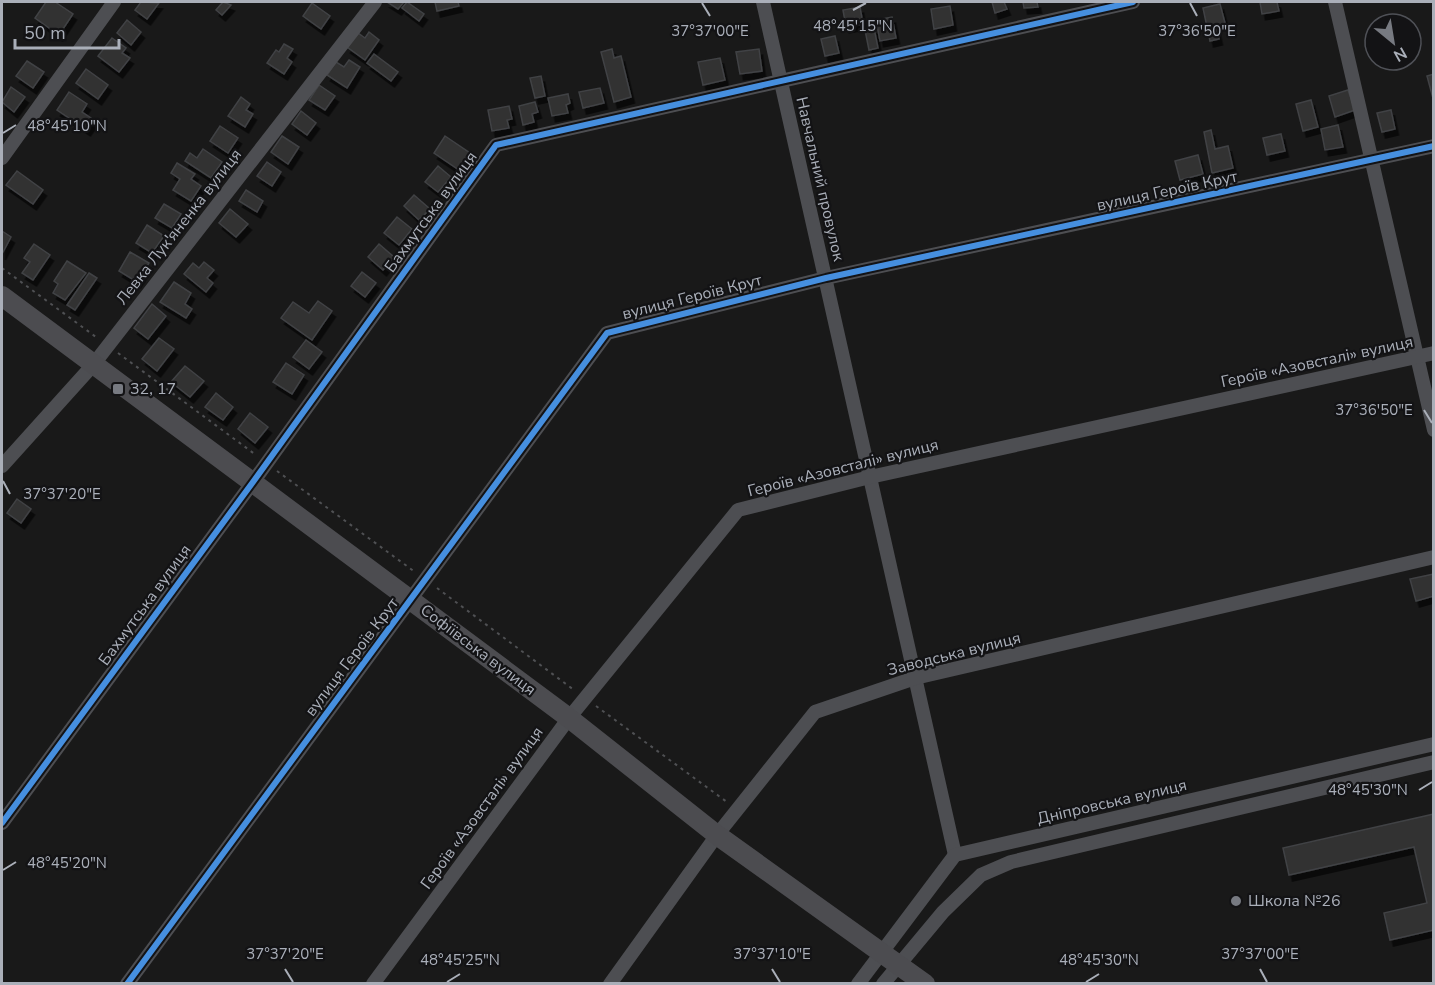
<svg xmlns="http://www.w3.org/2000/svg" width="1435" height="985" font-family="'Nunito Sans',sans-serif">
<defs>
<filter id="shadow"><feDropShadow dx="3.5" dy="6" stdDeviation="0" flood-color="#0009"/></filter>
</defs>
<rect width="100%" height="100%" fill="#191919"/>
<!-- building -->
<g fill="#313131" stroke="#414245" stroke-width="1.5" filter="url(#shadow)">
<polygon points="46,2 55,2 73,14 59,35 35,18"/>
<polygon points="141,2 159,3 147,19 135,10"/>
<polygon points="223,2 231,5 222,15 216,10"/>
<polygon points="387,2 404,2 398,9"/>
<polygon points="407,2 424,14 419,21 402,8"/>
<polygon points="435,2 458,2 459,6 437,11"/>
<polygon points="992,2 1004,2 1007,9 995,13"/>
<polygon points="1023,2 1037,2 1038,7 1024,8"/>
<polygon points="1260,2 1277,2 1279,11 1262,14"/>
<polygon points="312,3 330,16 321,29 303,16"/>
<polygon points="1220,4 1225,23 1216,25 1219,39 1210,41 1203,8"/>
<polygon points="950,6 953,25 934,29 931,9"/>
<polygon points="860,7 863,24 846,27 843,10"/>
<polygon points="892,17 896,38 880,41 876,20"/>
<polygon points="127,20 141,32 131,45 117,33"/>
<polygon points="874,28 878,48 869,50 865,30"/>
<polygon points="369,32 379,40 365,60 347,47 358,33 365,38"/>
<polygon points="835,36 839,53 825,56 821,39"/>
<polygon points="112,38 126,48 122,53 130,58 119,72 98,56"/>
<polygon points="284,44 293,49 287,58 292,62 284,74 267,63 276,50 279,52"/>
<polygon points="612,49 614,58 621,56 631,97 614,102 601,52"/>
<polygon points="759,49 762,71 740,74 736,52"/>
<polygon points="374,54 398,72 391,81 367,63"/>
<polygon points="720,58 725,80 703,85 698,62"/>
<polygon points="349,60 360,67 347,88 327,75 336,62 344,67"/>
<polygon points="27,61 44,72 33,88 16,76"/>
<polygon points="86,69 108,85 98,99 76,83"/>
<polygon points="1434,74 1434,102 1427,76"/>
<polygon points="541,76 545,96 535,98 530,78"/>
<polygon points="319,85 335,96 325,110 309,100"/>
<polygon points="11,87 25,97 14,112 2,102"/>
<polygon points="600,88 604,103 583,108 579,92"/>
<polygon points="1348,90 1355,110 1335,117 1329,96"/>
<polygon points="69,92 87,104 82,112 94,120 87,130 57,110"/>
<polygon points="568,94 570,103 566,105 568,113 552,116 548,98"/>
<polygon points="241,97 250,104 246,110 253,114 245,127 228,116"/>
<polygon points="1311,100 1318,127 1303,131 1296,104"/>
<polygon points="535,102 538,112 532,114 534,122 523,125 519,106"/>
<polygon points="509,106 512,119 507,120 509,128 492,131 488,110"/>
<polygon points="1391,110 1395,129 1382,132 1377,113"/>
<polygon points="301,111 316,123 307,135 292,124"/>
<polygon points="1338,125 1343,147 1325,150 1321,129"/>
<polygon points="220,126 238,138 228,153 210,141"/>
<polygon points="1211,130 1215,149 1228,146 1233,168 1212,173 1204,132"/>
<polygon points="1281,134 1285,151 1267,155 1263,138"/>
<polygon points="282,136 299,147 288,164 271,152"/>
<polygon points="445,136 470,153 459,170 434,153"/>
<polygon points="203,149 222,162 211,178 185,161 190,153 197,158"/>
<polygon points="1198,155 1203,174 1180,180 1175,161"/>
<polygon points="267,162 281,172 272,186 257,176"/>
<polygon points="177,163 195,174 191,179 201,186 191,201 173,190 180,179 171,173"/>
<polygon points="438,166 451,177 438,192 425,182"/>
<polygon points="17,171 43,190 33,204 6,185"/>
<polygon points="246,190 263,201 257,212 239,201"/>
<polygon points="414,195 430,209 419,220 404,206"/>
<polygon points="164,204 181,214 172,228 155,218"/>
<polygon points="230,209 248,224 236,237 219,223"/>
<polygon points="397,217 412,229 399,245 384,233"/>
<polygon points="147,225 164,236 152,253 136,243"/>
<polygon points="2,231 11,237 2,254"/>
<polygon points="34,244 50,255 33,280 22,273 30,262 24,258"/>
<polygon points="379,244 394,257 383,270 368,257"/>
<polygon points="130,252 149,263 137,282 119,271"/>
<polygon points="67,261 86,273 65,300 53,293 58,284 54,281"/>
<polygon points="204,262 214,270 207,278 213,283 206,292 184,274 193,263 199,268"/>
<polygon points="362,272 376,283 365,297 351,286"/>
<polygon points="89,273 97,278 75,310 67,305"/>
<polygon points="174,282 191,293 185,304 192,309 186,318 160,302"/>
<polygon points="318,301 332,311 312,340 281,318 293,302 309,313"/>
<polygon points="152,304 166,316 148,339 134,328"/>
<polygon points="159,338 174,349 157,371 142,359"/>
<polygon points="306,340 322,352 309,369 293,357"/>
<polygon points="286,363 304,375 292,394 273,382"/>
<polygon points="185,366 204,381 190,397 171,382"/>
<polygon points="216,393 233,407 223,420 205,407"/>
<polygon points="250,413 268,427 255,443 238,429"/>
<polygon points="17,499 31,509 21,523 7,513"/>
<polygon points="1434,574 1434,596 1416,601 1410,579"/>
<polygon points="1434,814 1434,930 1390,940 1384,913 1427,903 1414,847 1289,875 1283,848"/>
</g>
<g fill="none" stroke-linecap="round" stroke-linejoin="round">
<!-- path -->
<g stroke="#4f5053" stroke-width="2" stroke-dasharray="3 4.5" stroke-linecap="butt">
<polyline points="2,268 96,337"/>
<polyline points="118,353 256,455"/>
<polyline points="277,471 415,572"/>
<polyline points="437,588 574,690"/>
<polyline points="596,706 727,802"/>
</g>
<!-- street -->
<g stroke="#4d4e52" stroke-width="14">
<polyline points="763,2 955,855"/>
<polyline points="1335,2 1434,430"/>
<polyline points="2,158 114,2"/>
<polyline points="2,466 93,365 375,2"/>
<polyline points="2,823 253,482 496,145 1133,2"/>
<polyline points="127,984 607,333 826,278 1434,146"/>
<polyline points="373,984 569,718 738,510 870,477 1434,353"/>
<polyline points="610,984 717,835 815,712 915,678 1434,557"/>
<polyline points="858,984 955,855 1434,744"/>
<polyline points="883,984 943,912 981,875 1011,862 1434,762"/>
</g>
<!-- secondary -->
<polyline stroke="#4c4c50" stroke-width="20" points="2,296 569,718 717,835 925,984"/>
<defs>
<g id="cycleway">
<polyline points="2,823 253,482 496,145 1133,2"/>
<polyline points="127,984 607,333 826,278 1434,146"/>
</g>
</defs>
<!-- cycleway casing -->
<use href="#cycleway" stroke="#131315" stroke-width="10"/>
<!-- cycleway -->
<use href="#cycleway" stroke="#468fdf" stroke-width="6"/>
</g>
<!-- ticks -->
<path fill="none" stroke="#aaafb9" stroke-width="2" d="M 702,3 L 710,16M 1190,3 L 1197,16M 853,10 L 866,3M 3,133 L 16,125M 1424,410 L 1432,423M 3,481 L 10,494M 1419,790 L 1432,782M 3,870 L 16,862M 285,969 L 293,982M 772,969 L 780,982M 1260,969 L 1267,982M 447,982 L 460,974M 1086,982 L 1099,974"/>
<!-- markers -->
<g fill="#777a81" stroke="#131315" stroke-width="2">
<rect x="112" y="383" width="12" height="12" rx="3"/>
<circle cx="1236" cy="901" r="6"/>
</g>
<g text-anchor="middle" dominant-baseline="central" stroke-width="4.5" stroke-linejoin="round" paint-order="stroke">
<!-- street labels -->
<g font-size="16" fill="#aaafb9" stroke="#131315">
<text transform="translate(820 179) rotate(77)">Навчальний провулок</text>
<text transform="translate(1167 191) rotate(-12)">вулиця Героїв Крут</text>
<text transform="translate(431 212) rotate(-54)">Бахмутська вулиця</text>
<text transform="translate(179 227) rotate(-52)">Левка Лук'яненка вулиця</text>
<text transform="translate(692 297) rotate(-14)">вулиця Героїв Крут</text>
<text transform="translate(1317 362) rotate(-12)">Героїв «Азовсталі» вулиця</text>
<text transform="translate(843 468) rotate(-14)">Героїв «Азовсталі» вулиця</text>
<text transform="translate(145 605) rotate(-54)">Бахмутська вулиця</text>
<text transform="translate(478 650) rotate(37)">Софіївська вулиця</text>
<text transform="translate(954 654) rotate(-14)">Заводська вулиця</text>
<text transform="translate(352 657) rotate(-53)">вулиця Героїв Крут</text>
<text transform="translate(1112 802) rotate(-13)">Дніпровська вулиця</text>
<text transform="translate(482 808) rotate(-54)">Героїв «Азовсталі» вулиця</text>
</g>
<!-- poi labels -->
<g font-size="16" fill="#aaafb9" stroke="#131315" text-anchor="start">
<text x="130" y="389">32, 17</text>
<text x="1248" y="901">Школа №26</text>
</g>
</g>
<g font-size="15" text-anchor="middle" fill="#aaafb9" stroke="#131315" stroke-width="4.5" stroke-linejoin="round" paint-order="stroke">
<text x="853" y="31">48°45'15"N</text>
<text x="710" y="36">37°37'00"E</text>
<text x="1197" y="36">37°36'50"E</text>
<text x="67" y="131">48°45'10"N</text>
<text x="1374" y="415">37°36'50"E</text>
<text x="62" y="499">37°37'20"E</text>
<text x="1368" y="795">48°45'30"N</text>
<text x="67" y="868">48°45'20"N</text>
<text x="285" y="959">37°37'20"E</text>
<text x="772" y="959">37°37'10"E</text>
<text x="1260" y="959">37°37'00"E</text>
<text x="460" y="965">48°45'25"N</text>
<text x="1099" y="965">48°45'30"N</text>
</g>
<!-- border -->
<rect width="1435" height="985" fill="none" stroke="#aaafb9" stroke-width="6"/>
<!-- north arrow -->
<g transform="translate(1393 42) rotate(150)"><circle r="28" fill="#131315" stroke="#4f5157" stroke-width="1.5"/>
<path d="M0-4.5L10 22L0 15L-10 22Z" fill="#777a81"/>
<text y="-9" font-size="16" font-weight="bold" text-anchor="middle" fill="#aaafb9">N</text>
</g>
<!-- scale -->
<path d="M15 39v9h104v-9" fill="none" stroke="#aaafb9" stroke-width="3"/>
<text x="24" y="39" font-size="18" fill="#aaafb9" stroke="#131315" stroke-width="4.5" paint-order="stroke">50 m</text>
</svg>
